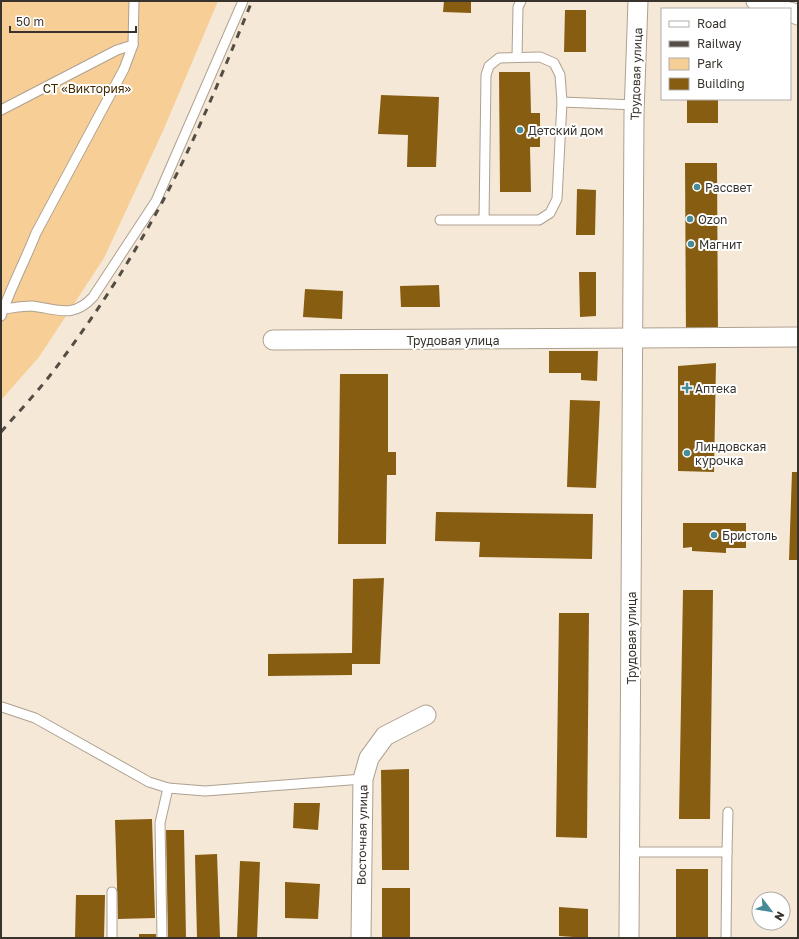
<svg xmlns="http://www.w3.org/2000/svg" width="799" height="939" font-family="'Golos Text',sans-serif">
<rect width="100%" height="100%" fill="#f6e8d6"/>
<!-- green -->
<polygon fill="#f7ce95" points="1,1 218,1 163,131 104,258 39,357 1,400"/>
<!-- building -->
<g fill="#875d11">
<polygon points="444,1 471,1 471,13 443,12"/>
<polygon points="565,10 586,10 586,52 564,52"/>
<polygon points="499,72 530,72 531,113 540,113 540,147 530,147 531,192 500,192"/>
<polygon points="381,95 439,97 436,167 407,167 408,135 378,134"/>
<rect x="687" y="99" width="31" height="24"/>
<polygon points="685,163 717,163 718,337 686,337"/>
<polygon points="577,189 596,190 595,235 576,235"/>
<polygon points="579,272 596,272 596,316 580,317"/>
<polygon points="439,285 440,307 401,307 400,286"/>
<polygon points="305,289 343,291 342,319 303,317"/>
<polygon points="549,351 598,351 597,381 581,380 581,373 549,373"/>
<polygon points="716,363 714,472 678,471 678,366"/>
<polygon points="340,374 388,374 388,452 396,452 396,475 387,475 386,544 338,544"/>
<polygon points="570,400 600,401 596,488 567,487"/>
<polygon points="792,472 798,472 798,560 789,560"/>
<polygon points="436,512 593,514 592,559 479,557 480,542 435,541"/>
<polygon points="683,523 746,523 746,548 726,548 726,553 692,551 692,547 683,548"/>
<polygon points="384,578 380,664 352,664 352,675 268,676 268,654 352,653 353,579"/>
<polygon points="683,590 713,590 710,819 679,819"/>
<polygon points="559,613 589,613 587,838 556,837"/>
<polygon points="409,769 409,870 382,870 381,770"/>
<polygon points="294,803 320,803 318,830 293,828"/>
<polygon points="152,819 155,918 118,919 115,820"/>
<polygon points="166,830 184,830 186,938 168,938"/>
<polygon points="217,854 220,938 197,938 195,855"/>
<polygon points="240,861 260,862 257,938 237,938"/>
<rect x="676" y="869" width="32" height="69"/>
<polygon points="285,882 320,884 318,919 285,918"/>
<rect x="382" y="888" width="28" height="50"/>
<polygon points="76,895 105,895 104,938 75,938"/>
<polygon points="559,907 588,909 588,938 559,936"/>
<rect x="139" y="934" width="17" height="4"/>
</g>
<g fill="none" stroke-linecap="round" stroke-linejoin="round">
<defs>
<g id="lane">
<polyline points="517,57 518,7 521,1"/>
<polyline points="562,102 635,105"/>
<polyline points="1,110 117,50 133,45"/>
<polyline points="440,220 539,220 550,213 557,199 562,102 560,75 554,63 540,57 499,58 489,66 486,75 484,220"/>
<path d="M 1,305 L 3,309 C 12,308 23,306 32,306 C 57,309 73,319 93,297 L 156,201 L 243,1"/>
<path d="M 1,316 C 11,287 25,261 36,233 L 124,69 L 133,45 L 134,1"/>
<polyline points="2,707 35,718 149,782 168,788 205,791 363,779"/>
<polyline points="629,852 727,852 726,938"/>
<polyline points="727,852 728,812"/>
<polyline points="112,938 112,892"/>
<polyline points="162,938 160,823 168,788"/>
</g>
<g id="street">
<polyline points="756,1 783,9"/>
<polyline points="790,12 798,15"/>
<polyline points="273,340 798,337"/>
<polyline points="361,938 363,779 369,758 385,736 426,715"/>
<polyline points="629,938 634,114 638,1"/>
</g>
</defs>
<!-- lane casing -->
<use href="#lane" stroke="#aea190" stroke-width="11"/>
<!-- street casing -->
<use href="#street" stroke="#aea190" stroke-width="21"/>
<!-- lane -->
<use href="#lane" stroke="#fff" stroke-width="9"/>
<!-- street -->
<use href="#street" stroke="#fff" stroke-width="19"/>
<!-- rail -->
<path stroke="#544d45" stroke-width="3" stroke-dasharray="7 7" stroke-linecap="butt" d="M 1,432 C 22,408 45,384 63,358 C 101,307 135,253 165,197 C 198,134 225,67 252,1"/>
</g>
<!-- markers -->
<g fill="#468b98" stroke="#fff" stroke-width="1.5">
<circle cx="520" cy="130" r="4"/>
<circle cx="697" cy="187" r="4"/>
<circle cx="690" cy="219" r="4"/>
<circle cx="691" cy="244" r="4"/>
<path d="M685 382h4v4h4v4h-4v4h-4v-4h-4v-4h4z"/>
<circle cx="687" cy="453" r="4"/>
<circle cx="714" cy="535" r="4"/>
</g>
<g text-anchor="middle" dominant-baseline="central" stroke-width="4" stroke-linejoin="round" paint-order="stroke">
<!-- street labels -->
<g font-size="12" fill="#38332c" stroke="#fff">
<text transform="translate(636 74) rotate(-88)">Трудовая улица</text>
<text x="453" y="340">Трудовая улица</text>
<text transform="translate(631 638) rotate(-90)">Трудовая улица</text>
<text transform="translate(362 835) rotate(-89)">Восточная улица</text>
</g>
<!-- park labels -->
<g font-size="12" fill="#402901" stroke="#fff">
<text x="87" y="88">СТ «Виктория»</text>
</g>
<!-- poi labels -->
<g font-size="12" fill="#38332c" stroke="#fff" text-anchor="start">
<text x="528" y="130">Детский дом</text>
<text x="705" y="187">Рассвет</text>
<text x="698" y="219">Ozon</text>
<text x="699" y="244">Магнит</text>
<text x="695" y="388">Аптека</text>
<text x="695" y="446">Линдовская<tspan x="695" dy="14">курочка</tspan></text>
<text x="722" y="535">Бристоль</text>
</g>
</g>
<!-- border -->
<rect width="799" height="939" fill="none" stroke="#38332c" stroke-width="4"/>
<!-- legend -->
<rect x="661" y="8" width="130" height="92" fill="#ffffff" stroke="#afadab"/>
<rect x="669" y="21" width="20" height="6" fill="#ffffff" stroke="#afadab"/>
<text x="697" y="28" font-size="12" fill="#38332c">Road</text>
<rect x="669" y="41" width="20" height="6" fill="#544d45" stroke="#afadab"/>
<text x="697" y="48" font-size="12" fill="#38332c">Railway</text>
<rect x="669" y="58" width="20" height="12" fill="#f7ce95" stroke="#afadab"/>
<text x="697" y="68" font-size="12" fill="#38332c">Park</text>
<rect x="669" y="78" width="20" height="12" fill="#875d11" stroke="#afadab"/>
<text x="697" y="88" font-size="12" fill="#38332c">Building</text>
<!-- north arrow -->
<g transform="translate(771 911) rotate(121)"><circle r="19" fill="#ffffff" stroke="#afadab"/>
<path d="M0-3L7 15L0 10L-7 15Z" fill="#468b98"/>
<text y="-6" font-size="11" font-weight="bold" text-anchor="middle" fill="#38332c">N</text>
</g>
<!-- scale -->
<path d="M10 26v6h126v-6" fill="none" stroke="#38332c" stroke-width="2"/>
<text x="16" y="26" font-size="12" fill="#38332c" stroke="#ffffff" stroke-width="3" paint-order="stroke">50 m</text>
</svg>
